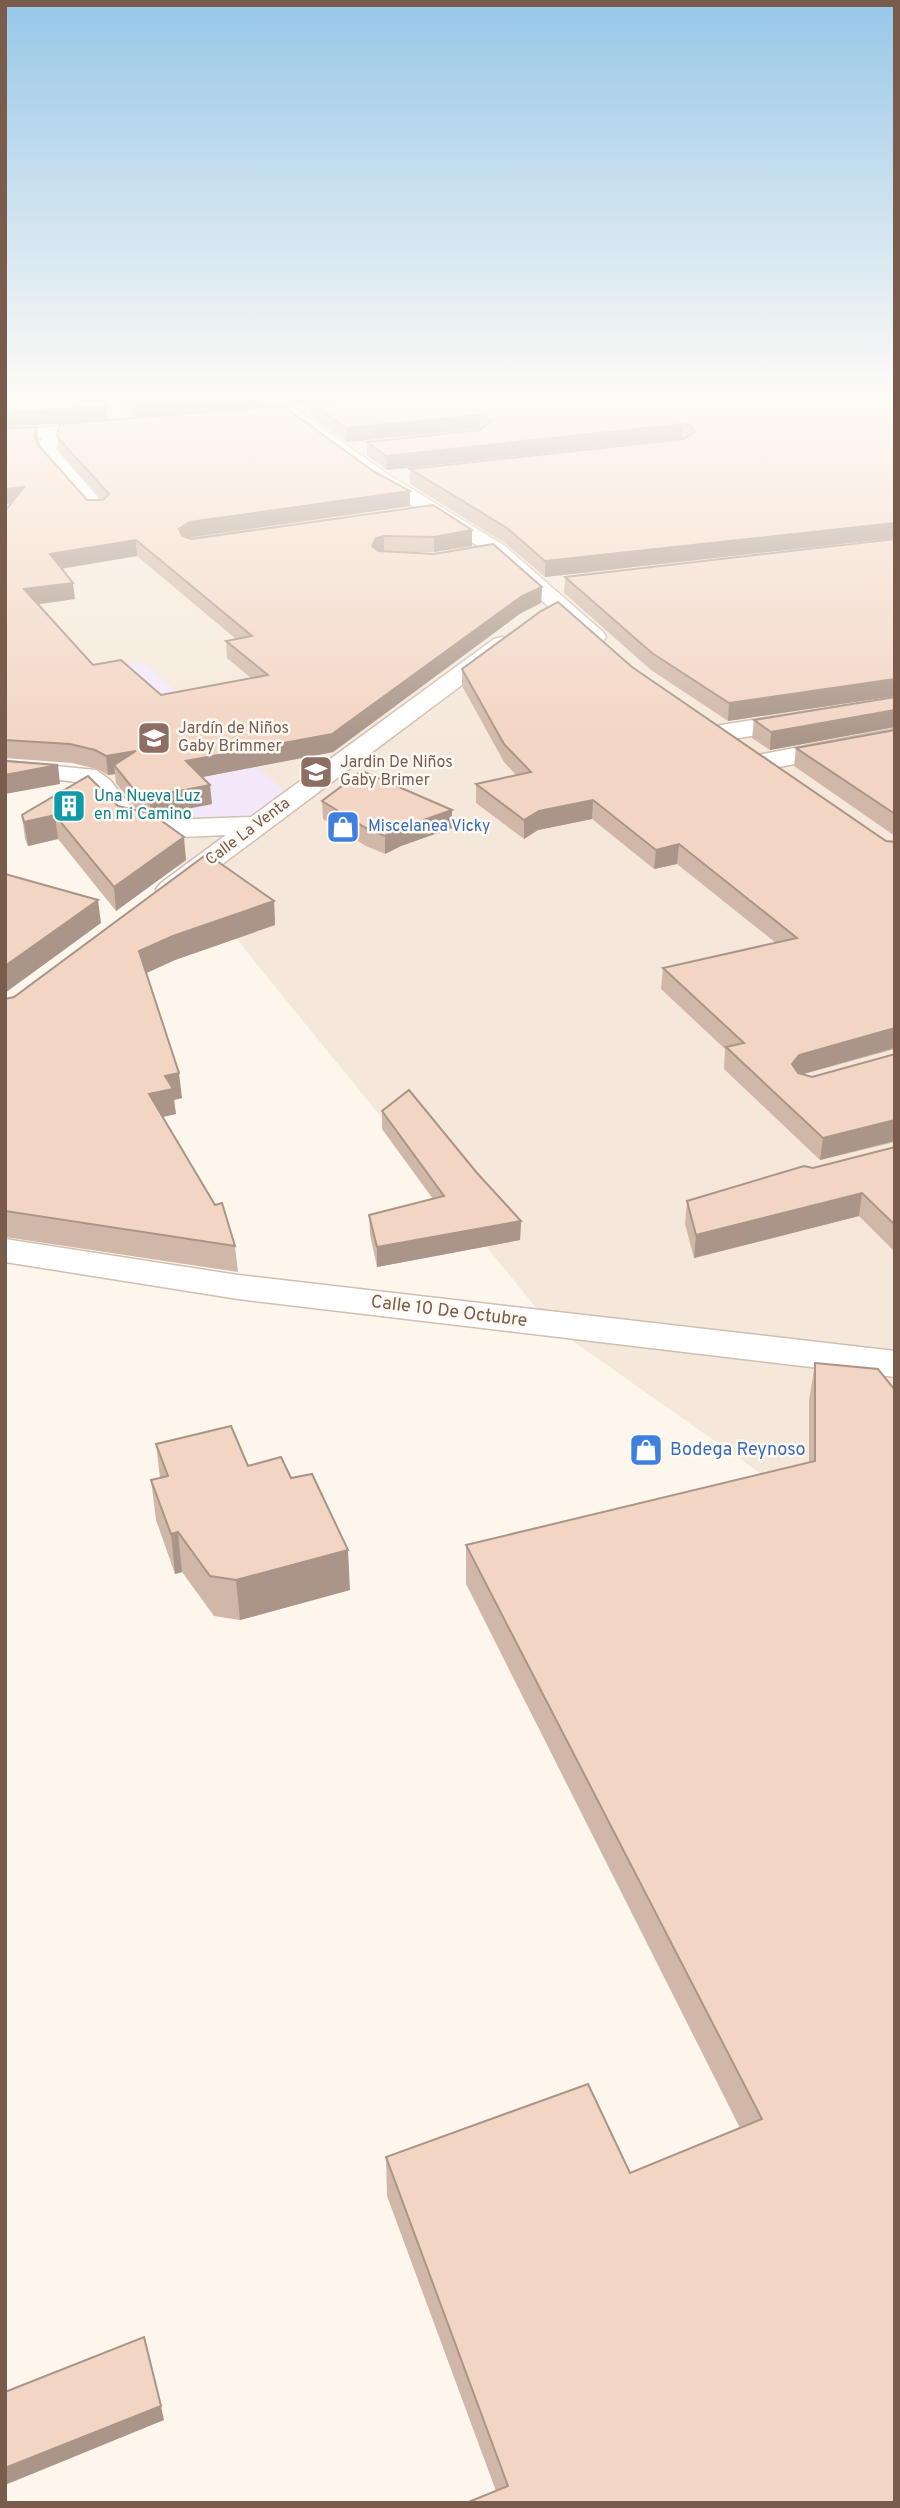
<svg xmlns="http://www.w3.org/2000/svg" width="900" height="2508" font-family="Overpass,sans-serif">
<rect width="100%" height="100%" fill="#fdf6ec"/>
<!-- residential -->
<polygon fill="#f5e8da" points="5,394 895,394 895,1568 550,1325 52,712 5,666"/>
<!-- education -->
<polygon fill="#f3e8fa" points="144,662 286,793 266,819 155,819 34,682"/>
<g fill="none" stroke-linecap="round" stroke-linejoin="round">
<defs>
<g id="street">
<polygon points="255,394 274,394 389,475 505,546 603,632 606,637 603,642 587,642 491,554 375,483"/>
<polygon points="112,422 118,423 121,427 118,431 60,436 56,449 108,509 105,513 91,513 45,463 38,449 42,438 5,440 5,430"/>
<path d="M 502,637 L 510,639 L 514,644 L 510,649 L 181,895 L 171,898 L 161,895 L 156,889 L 161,883 L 226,835 C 198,836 138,842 116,823 C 104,813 96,789 80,783 C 62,778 25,779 5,777 L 5,761 L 96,770 L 110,780 L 135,812 L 145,817 L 193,819 L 251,817 L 494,639 Z"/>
<polygon points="895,698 895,712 721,741 712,738 708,733 712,728 721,725"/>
<polygon points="895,729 895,745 763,770 754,768 750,762 754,756 763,754"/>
<polygon points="5,1239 238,1275 895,1351 895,1377 238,1299 5,1262"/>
</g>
</defs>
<!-- street casing -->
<use href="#street" stroke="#d1beb0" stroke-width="3"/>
<!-- street -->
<use href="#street" fill="#fff" fill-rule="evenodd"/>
</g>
<!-- wall -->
<g fill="#d1b7a8" fill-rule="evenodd">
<polygon points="104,394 264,394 265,406 137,417"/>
<polygon points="278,394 393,394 292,403"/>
<polygon points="895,394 895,538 545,577 506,544 410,484 410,469 684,439 387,470 367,456 367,442 481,429 347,442 311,417 311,403"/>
<path d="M 37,427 L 38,443 L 39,446 L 87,500 L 103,500 L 62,455 L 59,449 L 57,435 L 373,471 L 410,491 L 410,506 L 190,538 L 433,505 L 472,546 L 434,552 L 395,552 L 542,587 L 541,603 L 521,613 L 333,752 L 202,777 L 212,804 L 154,815 L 186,860 L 116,911 L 58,839 L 28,846 L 25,839 L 22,815 L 118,806 L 137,810 L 116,783 L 115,774 L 108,775 L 97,769 L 72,763 L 5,758 L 5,511 L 11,504 L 5,504 L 5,428 ZM 137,556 L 236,639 L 226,641 L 227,658 L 251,678 L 161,695 L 93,665 L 38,604 L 75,599 L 62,569 Z"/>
<polygon points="895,539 895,696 728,721 651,670 564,593 565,577"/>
<polygon points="632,667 886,841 895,842 895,1049 804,1074 812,1077 895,1054 895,1142 820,1160 724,1069 725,1049 661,989 663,968 776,943 677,864 654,869 592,819 538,830 524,839 476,803 476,784 516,775 504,762 462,686 462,669"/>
<polygon points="895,697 895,727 770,750 752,738 754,720"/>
<polygon points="895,730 895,836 794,766 796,748"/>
<polygon points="322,801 452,810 452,828 401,846 385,854 366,846 323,819"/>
<polygon points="274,901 275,925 175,960 146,973 182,1098 174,1100 176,1114 163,1117 235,1246 238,1272 5,1237 5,999"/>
<polygon points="382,1111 477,1173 521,1221 520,1240 377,1267 370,1234 369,1215 433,1199 382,1129"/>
<polygon points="895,1147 895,1252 859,1216 694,1258 685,1224 687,1201"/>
<polygon points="815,1363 895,2503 496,2491 387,2196 386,2157 630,2173 740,2128 466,1584 466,1545 809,1463 809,1401"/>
<polygon points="156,1444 248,1466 291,1478 350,1590 240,1620 214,1616 182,1572 175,1574 156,1520 151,1480 160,1478"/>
</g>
<!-- shaded-wall -->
<g fill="#aa9588">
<polygon points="249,394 264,394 265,406 137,417 136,404"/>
<polygon points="291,394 393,394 292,403"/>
<polygon points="107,406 108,420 5,427 5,413"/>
<polygon points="480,415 480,428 347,442 346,428"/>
<polygon points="683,424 682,438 387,470 386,456"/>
<polygon points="37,427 38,441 36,450 34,436"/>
<polygon points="24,487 25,501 5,504 5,489"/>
<polygon points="410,491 410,506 192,537 180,544 179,529 190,522"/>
<polygon points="895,523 895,538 545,577 545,561"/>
<polygon points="472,530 472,546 434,552 434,537"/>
<polygon points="384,536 384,551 376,554 372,546 376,538"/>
<polygon points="136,540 137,556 52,570 50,554"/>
<polygon points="73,583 75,599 26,606 24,589"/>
<polygon points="542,587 541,603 521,613 333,752 187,780 186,761"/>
<polygon points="895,679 895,696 728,721 729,703"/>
<polygon points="895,710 895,727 770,750 771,732"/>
<polygon points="136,751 114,765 115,774 108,775 106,756"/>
<polygon points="58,765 60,784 5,794 5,775"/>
<polygon points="210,785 212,804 151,816 149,797"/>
<polygon points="593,800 592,819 538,830 524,839 524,820 539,811"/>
<polygon points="452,810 452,828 401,846 385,854 385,836 401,828"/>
<polygon points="55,815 58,839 28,846 24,822"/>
<polygon points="184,837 186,860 116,911 114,887"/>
<polygon points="679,844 677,864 654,869 656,850"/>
<polygon points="98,900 101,923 5,993 5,966"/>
<polygon points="274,901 275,925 175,960 142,975 139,951 173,936"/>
<polygon points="895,1028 894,1048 796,1076 792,1064 799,1055"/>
<polygon points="179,1073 182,1098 174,1100 176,1114 152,1119 149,1094 165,1076"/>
<polygon points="895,1120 894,1141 820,1160 823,1138"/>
<polygon points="862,1193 859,1216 694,1258 696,1235"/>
<polygon points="521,1221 520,1240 377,1267 377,1247"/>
<polygon points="178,1532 182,1572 175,1574 171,1534"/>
<polygon points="348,1550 350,1590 240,1620 236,1580"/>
<polygon points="161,2406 164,2420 5,2485 5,2468"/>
</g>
<!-- building -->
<g fill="#f3d5c3" stroke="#aa9588" stroke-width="2" fill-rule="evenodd">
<polygon points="5,394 92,394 107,406 5,413"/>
<polygon points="122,394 249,394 136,404"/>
<polygon points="411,394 895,394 895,523 545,561 507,528 410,469 683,439 695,432 691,426 683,424 386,456 367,442 480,430 492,421 480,415 346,428 311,403"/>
<path d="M 283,406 L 373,471 L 410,491 L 190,522 L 179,529 L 182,536 L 191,539 L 433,505 L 472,530 L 434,537 L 384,536 L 376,538 L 372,546 L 378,551 L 434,554 L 493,544 L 542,587 L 522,596 L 332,734 L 186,761 L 210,785 L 149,797 L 135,791 L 114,765 L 136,751 L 106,756 L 95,750 L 70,744 L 5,740 L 5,511 L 24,487 L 5,489 L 5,428 L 37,427 L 34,436 L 39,446 L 87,500 L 103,500 L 109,494 L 61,441 L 57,435 L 60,424 ZM 136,540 L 252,636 L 226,641 L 268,675 L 161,695 L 121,660 L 93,665 L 24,589 L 73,583 L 50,554 Z"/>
<polygon points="895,539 895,679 729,703 652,653 565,577"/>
<polygon points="558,602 632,667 886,841 895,842 895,1028 799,1055 792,1064 798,1073 812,1077 895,1054 895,1120 823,1138 726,1047 744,1043 663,968 797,938 679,844 656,850 593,800 539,811 524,820 476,784 531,772 504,744 462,669 541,611"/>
<polygon points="895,697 895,710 771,732 754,720"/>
<polygon points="895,730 895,814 796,748"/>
<polygon points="5,761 58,765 5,775"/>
<polygon points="362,771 452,810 401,828 385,836 366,828 322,801"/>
<polygon points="88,776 118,806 152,814 184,837 114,887 55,815 24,822 22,815"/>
<polygon points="207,854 274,901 173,936 139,951 179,1073 165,1076 173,1089 149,1094 215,1205 222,1203 235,1246 5,1211 5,999 14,997"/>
<polygon points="5,874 98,900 5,966"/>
<polygon points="409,1090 477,1173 521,1221 377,1247 369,1215 444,1196 382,1111"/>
<polygon points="895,1147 895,1225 862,1193 696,1235 687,1201 804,1166 813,1168"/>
<polygon points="815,1363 878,1369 895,1390 895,2503 466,2503 508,2486 386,2157 588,2084 630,2173 762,2119 466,1545 815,1461"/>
<polygon points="231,1426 248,1466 281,1457 291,1478 312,1474 348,1550 236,1580 210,1576 178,1532 171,1534 151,1480 168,1476 156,1444"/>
<polygon points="144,2337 161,2406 5,2468 5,2392"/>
</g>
<!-- sky -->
<linearGradient id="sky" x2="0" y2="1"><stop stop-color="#97c7e8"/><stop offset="0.53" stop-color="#fefbf6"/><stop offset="1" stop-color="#fefbf6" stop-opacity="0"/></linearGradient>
<rect width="900" height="745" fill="url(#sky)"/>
<!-- icons -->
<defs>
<symbol id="school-square" viewBox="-11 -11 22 22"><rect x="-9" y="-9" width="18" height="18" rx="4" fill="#8d6e63" stroke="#fffaf3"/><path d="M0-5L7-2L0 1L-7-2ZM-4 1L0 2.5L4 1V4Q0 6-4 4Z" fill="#fff"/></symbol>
<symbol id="building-square" viewBox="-11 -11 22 22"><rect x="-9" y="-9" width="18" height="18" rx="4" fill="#0f9aa8" stroke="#fffaf3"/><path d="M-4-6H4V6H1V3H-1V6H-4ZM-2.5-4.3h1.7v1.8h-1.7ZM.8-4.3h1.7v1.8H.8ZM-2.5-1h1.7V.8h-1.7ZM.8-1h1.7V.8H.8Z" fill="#fff"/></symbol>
<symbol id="shop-square" viewBox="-11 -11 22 22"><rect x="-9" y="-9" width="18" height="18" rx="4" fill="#3f7fe0" stroke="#fffaf3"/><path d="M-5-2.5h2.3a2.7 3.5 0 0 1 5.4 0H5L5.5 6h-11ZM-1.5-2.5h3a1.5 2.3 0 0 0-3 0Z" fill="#fff"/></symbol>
</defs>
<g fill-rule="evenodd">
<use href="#school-square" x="135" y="719" width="38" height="38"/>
<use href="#school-square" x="297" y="753" width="38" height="38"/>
<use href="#building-square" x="50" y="787" width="38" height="38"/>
<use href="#shop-square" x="324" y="808" width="38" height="38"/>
<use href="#shop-square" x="627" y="1431" width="38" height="38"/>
</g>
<g text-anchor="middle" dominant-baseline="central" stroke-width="5" stroke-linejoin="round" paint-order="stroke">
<!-- far-education labels -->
<g font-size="16" fill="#785e54" stroke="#fffaf3" text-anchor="start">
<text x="178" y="729">Jardín de Niños<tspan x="178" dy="18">Gaby Brimmer</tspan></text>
<text x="340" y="763">Jardin De Niños<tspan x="340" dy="18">Gaby Brimer</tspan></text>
</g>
<!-- far-culture labels -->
<g font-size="16" fill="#0d838f" stroke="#fffaf3" text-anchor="start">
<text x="94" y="797">Una Nueva Luz<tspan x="94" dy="18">en mi Camino</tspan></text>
</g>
<!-- far-shop labels -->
<g font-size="16" fill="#366cbe" stroke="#fffaf3" text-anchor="start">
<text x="368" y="827">Miscelanea Vicky</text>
</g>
<!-- far-street labels -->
<g font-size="16" fill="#7a5c4d" stroke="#fffaf3">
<text transform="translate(248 832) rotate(-37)">Calle La Venta</text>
</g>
<!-- street labels -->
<g font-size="18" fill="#7a5c4d" stroke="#fffaf3">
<text transform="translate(449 1312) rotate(7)">Calle 10 De Octubre</text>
</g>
<!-- shop labels -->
<g font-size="18" fill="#366cbe" stroke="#fffaf3" text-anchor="start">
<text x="670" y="1450">Bodega Reynoso</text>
</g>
</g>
<!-- border -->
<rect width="900" height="2508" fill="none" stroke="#7a5c4d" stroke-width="14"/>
</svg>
